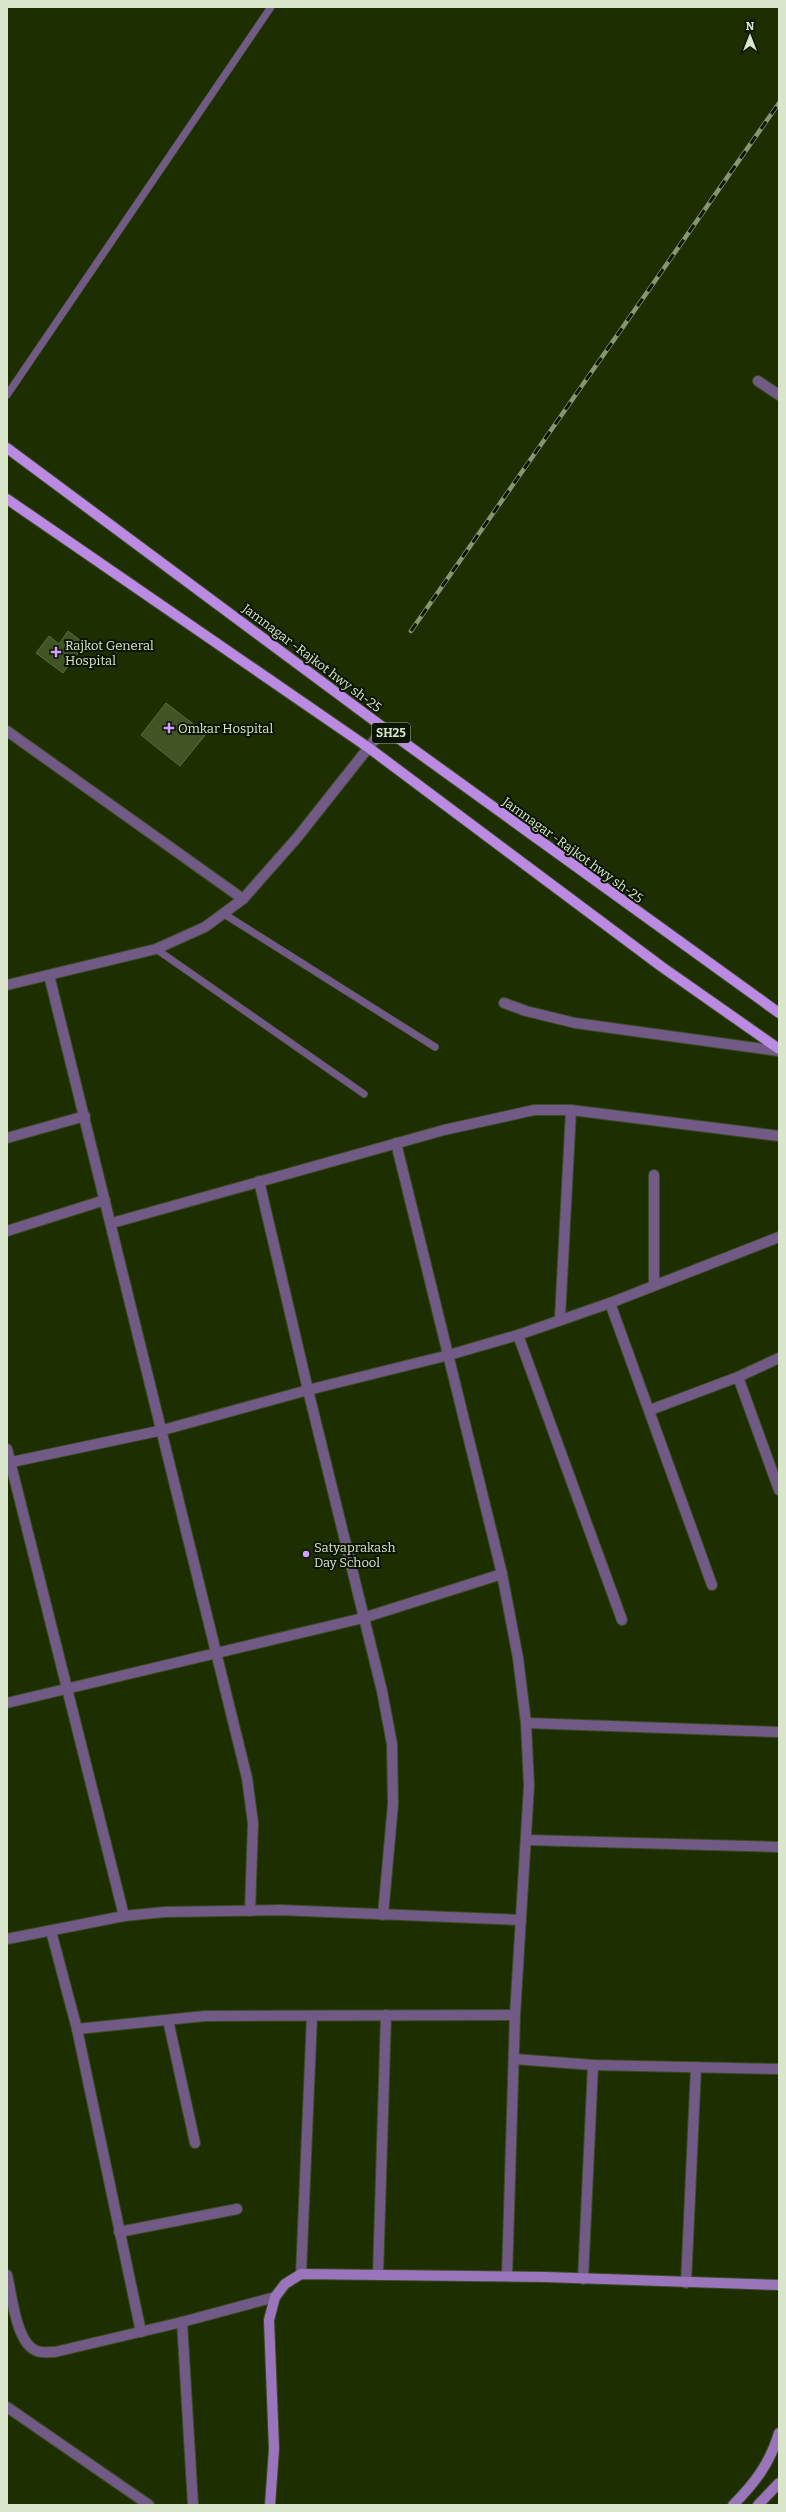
<svg xmlns="http://www.w3.org/2000/svg" width="786" height="2512" font-family="Bitter,serif">
<rect width="100%" height="100%" fill="#1d2f00"/>
<!-- building -->
<g fill="#405425" stroke="#586d3d">
<polygon points="68,631 85,644 63,673 36,653 49,636 59,644"/>
<polygon points="166,703 206,734 180,766 141,735"/>
</g>
<g fill="none" stroke-linecap="round" stroke-linejoin="round">
<defs>
<g id="lane">
<polyline points="7,395 271,7"/>
<polyline points="224,914 435,1047"/>
<polyline points="156,949 364,1094"/>
</g>
<g id="street">
<polyline points="758,381 779,395"/>
<polyline points="7,731 243,899"/>
<polyline points="49,975 247,1778 253,1823 250,1911"/>
<polyline points="7,985 156,949 205,927 243,899 296,839 384,728"/>
<polyline points="504,1003 526,1011 575,1023 779,1051"/>
<polyline points="7,1138 85,1116"/>
<polyline points="396,1143 502,1574 518,1658 526,1723 529,1786 515,2015 507,2276"/>
<polyline points="654,1175 654,1284"/>
<polyline points="259,1181 308,1390 382,1691 392,1744 393,1804 383,1915"/>
<polyline points="112,1223 444,1130 534,1110 571,1110 779,1136"/>
<polyline points="7,1231 105,1200"/>
<polyline points="610,1303 712,1585"/>
<polyline points="560,1318 571,1110"/>
<polyline points="518,1335 622,1620"/>
<polyline points="738,1377 779,1490"/>
<polyline points="650,1410 738,1377 779,1358"/>
<polyline points="7,1449 124,1916"/>
<polyline points="7,1463 163,1430 308,1390 449,1355 518,1335 610,1303 779,1237"/>
<polyline points="7,1703 363,1618 502,1574"/>
<polyline points="526,1723 779,1732"/>
<polyline points="527,1840 779,1847"/>
<polyline points="51,1931 77,2029 141,2332"/>
<polyline points="7,1939 124,1916 164,1912 280,1910 521,1920"/>
<polyline points="168,2020 195,2143"/>
<polyline points="77,2029 205,2016 515,2015"/>
<polyline points="514,2059 593,2065 779,2069"/>
<polyline points="119,2232 237,2209"/>
<polyline points="301,2274 312,2016"/>
<path d="M 7,2275 C 12,2295 16,2344 37,2351 C 42,2353 50,2352 55,2352 L 182,2322 L 275,2297"/>
<polyline points="378,2275 386,2015"/>
<polyline points="583,2279 593,2065"/>
<polyline points="686,2283 696,2067"/>
<polyline points="182,2322 193,2505"/>
<polyline points="7,2407 149,2505"/>
</g>
<g id="secondary">
<polyline points="270,2505 274,2449 269,2320 275,2297 285,2284 301,2274 545,2277 779,2285"/>
<path d="M 733,2505 C 755,2483 770,2463 779,2433"/>
<polyline points="758,2505 779,2483"/>
</g>
<g id="primary">
<polyline points="7,448 384,728 779,1013"/>
<polyline points="7,499 369,748 662,967 779,1049"/>
</g>
</defs>
<!-- lane casing -->
<use href="#lane" stroke="#3b4c21" stroke-width="8"/>
<!-- street casing -->
<use href="#street" stroke="#3b4c21" stroke-width="12"/>
<!-- secondary casing -->
<use href="#secondary" stroke="#3b4c21" stroke-width="12"/>
<!-- primary casing -->
<use href="#primary" stroke="#3b4c21" stroke-width="12"/>
<!-- lane -->
<use href="#lane" stroke="#715a86" stroke-width="7"/>
<!-- street -->
<use href="#street" stroke="#715a86" stroke-width="10"/>
<!-- secondary -->
<use href="#secondary" stroke="#9b75bb" stroke-width="10"/>
<!-- primary -->
<use href="#primary" stroke="#bb8ae3" stroke-width="10"/>
<defs>
<polyline id="rail" points="411,631 779,103"/>
</defs>
<!-- rail casing -->
<use href="#rail" stroke="#869572" stroke-width="4.5"/>
<!-- rail -->
<use href="#rail" stroke="#0c1403" stroke-width="3" stroke-dasharray="9" stroke-linecap="butt"/>
</g>
<!-- markers -->
<g fill="#d19dfe" stroke="#0c1403" stroke-width="1.5">
<path d="M54 646h4v4h4v4h-4v4h-4v-4h-4v-4h4z"/>
<path d="M167 722h4v4h4v4h-4v4h-4v-4h-4v-4h4z"/>
<circle cx="306" cy="1554" r="4"/>
</g>
<g text-anchor="middle" dominant-baseline="central" stroke-width="4" stroke-linejoin="round" paint-order="stroke">
<!-- shield labels -->
<rect fill="#0c1403" stroke="#9ca790" stroke-width="1" x="372" y="723" width="38" height="20" rx="3"/>
<g font-size="12" font-weight="bold" fill="#d9e6cc">
<text x="391" y="733">SH25</text>
</g>
<!-- poi labels -->
<g font-size="13" fill="#d9e6cc" stroke="#0c1403" text-anchor="start">
<text x="65" y="645">Rajkot General<tspan x="65" dy="15">Hospital</tspan></text>
<text x="178" y="728">Omkar Hospital</text>
<text x="314" y="1547">Satyaprakash<tspan x="314" dy="15">Day School</tspan></text>
</g>
<!-- street labels -->
<g font-size="13" fill="#d9e6cc" stroke="#0c1403">
<text transform="translate(312 658) rotate(37)">Jamnagar -Rajkot hwy sh-25</text>
<text transform="translate(573 850) rotate(36)">Jamnagar -Rajkot hwy sh-25</text>
</g>
</g>
<!-- border -->
<rect width="786" height="2512" fill="none" stroke="#d9e6cc" stroke-width="16"/>
<!-- north arrow -->
<g transform="translate(750 36)" stroke="#0c1403" stroke-width="3" paint-order="stroke">
<path d="M0-3L7 15L0 10L-7 15Z" fill="#d9e6cc"/>
<text y="-6" font-size="11" font-weight="bold" text-anchor="middle" fill="#d9e6cc">N</text>
</g>
</svg>
